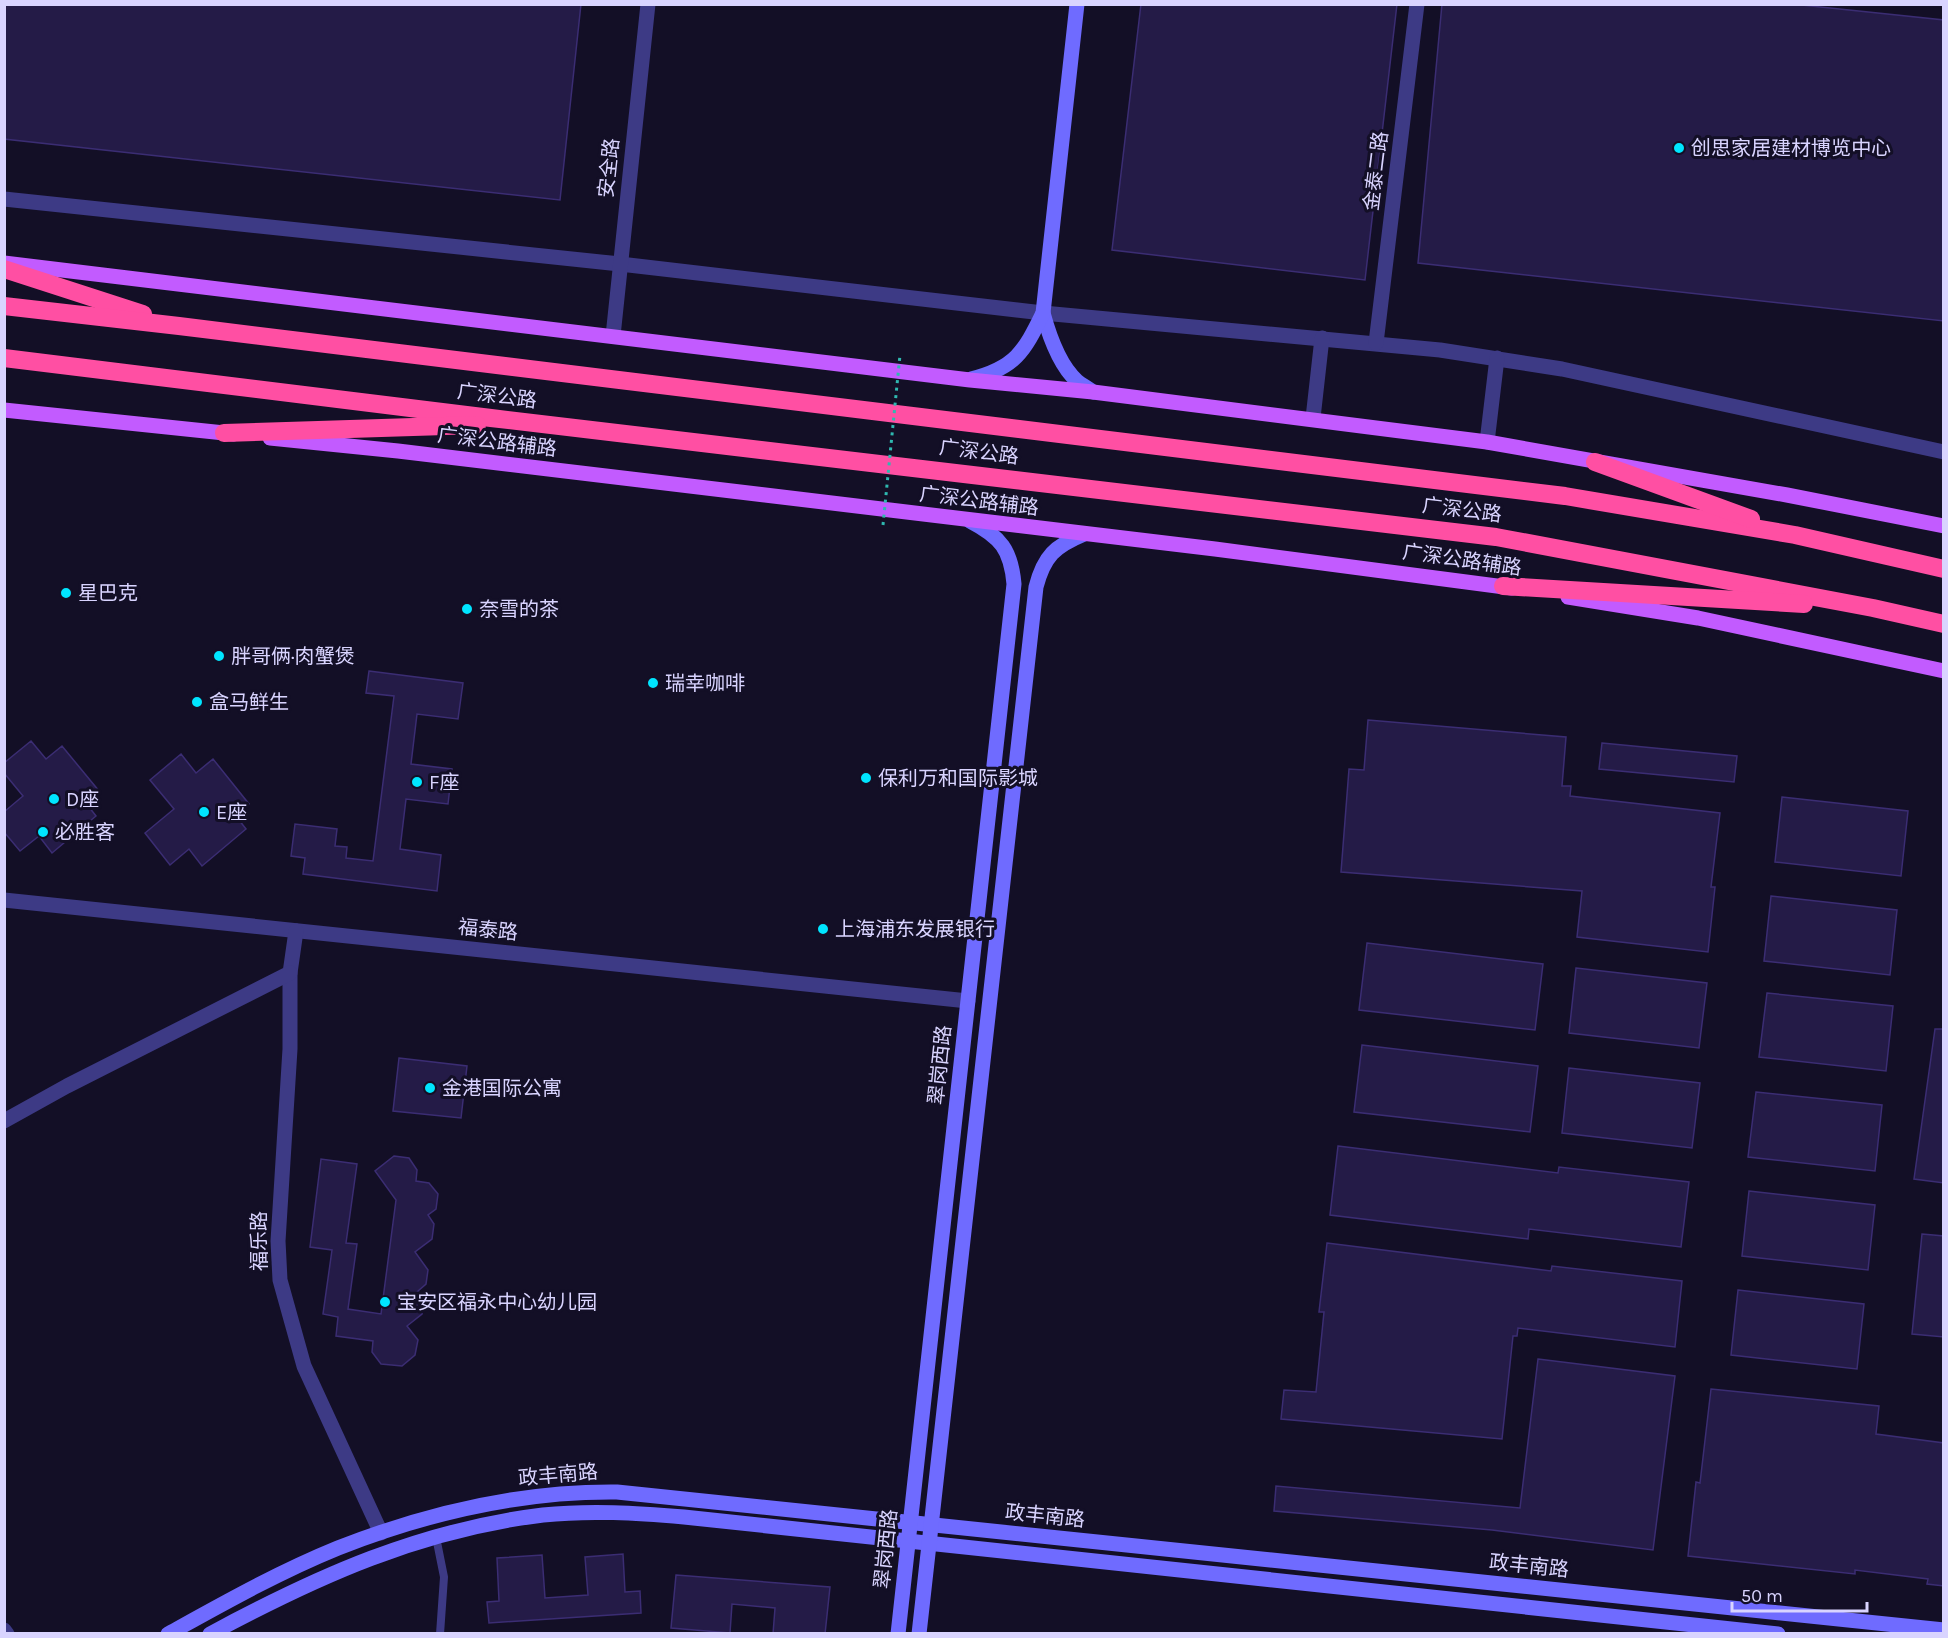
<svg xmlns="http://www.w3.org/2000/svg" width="1948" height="1638" font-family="Karla,'Noto Sans SC',sans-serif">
<rect width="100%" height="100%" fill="#130f26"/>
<!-- building -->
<g fill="#241b47" stroke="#3b2d73" stroke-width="1.5">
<polygon points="4,4 581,4 560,200 4,139"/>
<polygon points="1141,4 1397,4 1365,280 1112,250"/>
<polygon points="1442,4 1792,4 1944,20 1944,321 1418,263"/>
<polygon points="369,671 463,683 458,719 417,714 411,764 452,769 448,804 406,799 400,849 441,855 437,891 303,874 305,858 291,856 295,824 337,829 335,846 347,847 346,858 373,861 394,696 366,693"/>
<polygon points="1368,720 1566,737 1562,786 1571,786 1570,796 1720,813 1711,887 1715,887 1708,952 1577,937 1582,891 1341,872 1349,769 1364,770"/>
<polygon points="31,741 46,759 62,746 99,791 85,802 96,816 52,853 39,836 20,851 4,832 4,812 23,796 4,773 4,763"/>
<polygon points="1602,743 1737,756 1734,782 1599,769"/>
<polygon points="181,754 196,773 213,759 249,804 235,815 246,829 202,866 189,849 170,865 145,833 174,809 150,780"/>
<polygon points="1782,797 1908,811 1901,876 1775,862"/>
<polygon points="1771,896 1897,910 1890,975 1764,961"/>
<polygon points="1367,943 1543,964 1535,1030 1359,1010"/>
<polygon points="1576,968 1707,983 1699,1048 1569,1033"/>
<polygon points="1767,993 1893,1006 1886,1071 1759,1057"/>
<polygon points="1935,1029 1944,1029 1944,1183 1914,1179"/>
<polygon points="1362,1045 1538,1066 1530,1132 1354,1112"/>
<polygon points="399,1058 467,1066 461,1118 393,1111"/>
<polygon points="1569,1068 1700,1083 1692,1148 1562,1133"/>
<polygon points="1756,1092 1882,1105 1875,1171 1748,1157"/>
<polygon points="1338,1146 1558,1173 1559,1167 1689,1182 1681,1247 1529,1229 1528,1239 1330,1215"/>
<polygon points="394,1156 409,1158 417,1170 416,1181 429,1183 438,1194 436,1209 428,1215 434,1224 432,1239 415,1252 428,1270 426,1284 418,1291 424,1299 422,1314 407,1326 418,1340 415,1355 402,1366 381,1364 372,1352 373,1341 336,1336 338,1317 323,1314 332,1250 310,1247 321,1159 357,1164 346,1243 357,1244 348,1309 381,1314 396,1200 375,1171"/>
<polygon points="1749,1191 1875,1205 1868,1270 1742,1256"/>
<polygon points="1922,1234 1944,1236 1944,1337 1912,1334"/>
<polygon points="1327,1243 1551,1271 1552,1266 1682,1281 1675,1347 1518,1328 1517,1336 1513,1336 1502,1439 1281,1419 1284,1390 1316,1392 1324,1312 1319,1312"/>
<polygon points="1738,1290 1864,1304 1857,1369 1731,1355"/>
<polygon points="1538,1359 1675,1376 1653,1550 1492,1530 1274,1511 1276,1486 1520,1508"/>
<polygon points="1711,1389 1879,1406 1876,1434 1944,1443 1944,1586 1927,1584 1928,1579 1855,1570 1855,1574 1688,1556 1696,1482 1700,1483"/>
<polygon points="623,1554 625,1592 640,1591 641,1613 489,1623 487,1602 499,1601 497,1558 542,1555 545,1598 588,1595 585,1557"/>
<polygon points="676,1575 830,1587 825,1634 773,1634 775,1608 732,1604 730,1633 671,1628"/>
</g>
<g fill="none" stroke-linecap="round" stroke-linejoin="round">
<!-- lane -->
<polyline stroke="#3d3a85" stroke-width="8" points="436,1537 444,1577 440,1634"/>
<!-- street -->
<g stroke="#3d3a85" stroke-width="15">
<polyline points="4,199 620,264 1043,313 1440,350 1562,369 1944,452"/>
<polyline points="613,336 648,4"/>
<polyline points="1376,343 1417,4"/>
<polyline points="1313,418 1322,338"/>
<polyline points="1487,442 1497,358"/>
<polyline points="4,900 968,1001"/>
<polyline points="296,931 290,973 290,1049 278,1241 280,1280 304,1366 381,1533"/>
<polyline points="4,1121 67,1086 290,973"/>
<polyline points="4,1630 7,1634"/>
</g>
<!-- secondary -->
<g stroke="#6f6bff" stroke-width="15">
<path d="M 1043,313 C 1049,335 1059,365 1077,381 C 1082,385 1088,388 1093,392"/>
<path d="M 971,379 C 1015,368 1024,352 1043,313 L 1077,4"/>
<path d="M 168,1634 C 224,1603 279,1572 338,1548 C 427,1513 522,1491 617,1492 L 1944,1630"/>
<path d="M 210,1634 C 318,1576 420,1530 543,1515 C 590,1510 637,1513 684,1517 L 1778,1634"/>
<path d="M 898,1634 L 1014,584 C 1011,550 1001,537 970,521"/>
<path d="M 919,1634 L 1036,587 C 1044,556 1055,546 1084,534"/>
</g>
<!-- primary -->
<g stroke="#c25bff" stroke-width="15">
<polyline points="4,263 970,380 1093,392 1487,442 1787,495 1944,526"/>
<polyline points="4,410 234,434"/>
<polyline points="270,438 398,451 1215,549 1512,588"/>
<polyline points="1568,597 1698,618 1944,671"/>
</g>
<!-- highway -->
<g stroke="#ff4fa3" stroke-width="18">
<polyline points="4,269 143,314"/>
<polyline points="4,306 179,326 1565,496 1795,535 1944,569"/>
<polyline points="4,358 491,418 1496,537 1873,608 1944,624"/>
<polyline points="224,433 477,425"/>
<polyline points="1595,462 1751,519"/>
<polyline points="1503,586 1804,604"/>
</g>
<!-- path-bridge -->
<polyline stroke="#2fb8b0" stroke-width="3" stroke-dasharray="3 4.5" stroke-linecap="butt" points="883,525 900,355"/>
</g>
<!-- markers -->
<g fill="#00e5ff" stroke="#130f26" stroke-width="2">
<circle cx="1679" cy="148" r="6"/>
<circle cx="66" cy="593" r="6"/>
<circle cx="467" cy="609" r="6"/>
<circle cx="219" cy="656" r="6"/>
<circle cx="653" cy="683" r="6"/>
<circle cx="197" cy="702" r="6"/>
<circle cx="866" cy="778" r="6"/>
<circle cx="417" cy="782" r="6"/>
<circle cx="54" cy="799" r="6"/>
<circle cx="204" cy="812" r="6"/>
<circle cx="43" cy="832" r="6"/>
<circle cx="823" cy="929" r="6"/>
<circle cx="430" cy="1088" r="6"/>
<circle cx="385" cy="1302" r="6"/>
</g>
<g text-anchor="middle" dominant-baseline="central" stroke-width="6" stroke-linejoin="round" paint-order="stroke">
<!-- poi labels -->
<g font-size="20" fill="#d9d4ff" stroke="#130f26" text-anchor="start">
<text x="1691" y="148">创思家居建材博览中心</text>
<text x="78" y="593">星巴克</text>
<text x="479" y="609">奈雪的茶</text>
<text x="231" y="656">胖哥俩·肉蟹煲</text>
<text x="665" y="683">瑞幸咖啡</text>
<text x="209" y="702">盒马鲜生</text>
<text x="878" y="778">保利万和国际影城</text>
<text x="429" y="782">F座</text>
<text x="66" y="799">D座</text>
<text x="216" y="812">E座</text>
<text x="55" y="832">必胜客</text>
<text x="835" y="929">上海浦东发展银行</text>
<text x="442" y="1088">金港国际公寓</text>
<text x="397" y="1302">宝安区福永中心幼儿园</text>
</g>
<!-- street labels -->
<g font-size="20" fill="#d9d4ff" stroke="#130f26">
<text transform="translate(609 168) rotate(-84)">安全路</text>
<text transform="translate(1376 171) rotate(-83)">金泰二路</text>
<text transform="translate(497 396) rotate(7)">广深公路</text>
<text transform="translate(497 442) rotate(7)">广深公路辅路</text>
<text transform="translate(979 452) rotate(7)">广深公路</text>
<text transform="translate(979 501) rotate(7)">广深公路辅路</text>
<text transform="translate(1462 510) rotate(7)">广深公路</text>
<text transform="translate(1462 560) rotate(8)">广深公路辅路</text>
<text transform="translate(488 930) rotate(6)">福泰路</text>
<text transform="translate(940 1065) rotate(-84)">翠岗西路</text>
<text transform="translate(259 1241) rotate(-90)">福乐路</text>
<text transform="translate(558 1475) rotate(-5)">政丰南路</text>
<text transform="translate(1045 1516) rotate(6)">政丰南路</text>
<text transform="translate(886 1549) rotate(-84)">翠岗西路</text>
<text transform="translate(1529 1566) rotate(6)">政丰南路</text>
</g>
</g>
<!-- border -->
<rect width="1948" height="1638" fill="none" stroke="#d9d4ff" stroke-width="12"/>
<!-- scale -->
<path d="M1732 1602v9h135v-9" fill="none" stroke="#d9d4ff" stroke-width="3"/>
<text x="1741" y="1602" font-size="18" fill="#d9d4ff" stroke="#130f26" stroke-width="4.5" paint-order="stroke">50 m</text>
</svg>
